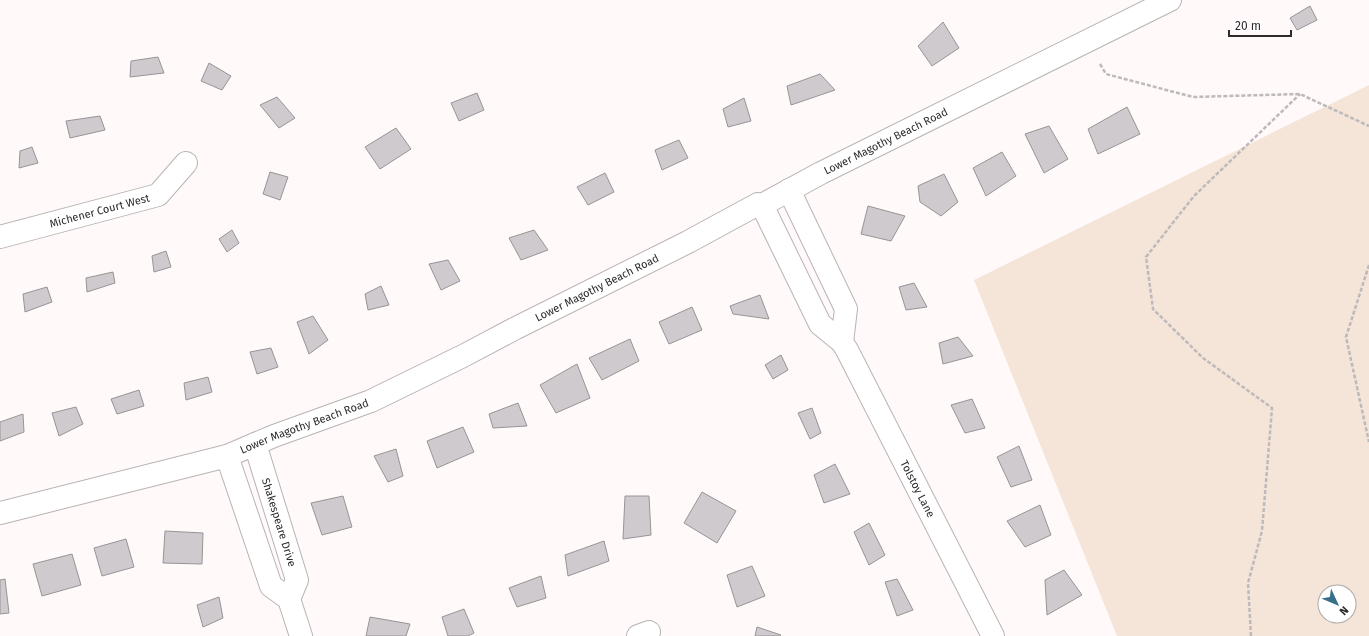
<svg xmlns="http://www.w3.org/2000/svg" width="1369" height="636" font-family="'Fira Sans',sans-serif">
<rect width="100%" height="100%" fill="#fff9fa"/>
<!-- green -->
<path fill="#f5e5d8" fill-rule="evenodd" d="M 1369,85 L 1369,636 L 1117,636 L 974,280 ZM 1325,592 L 1349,592 L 1349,616 L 1325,616 Z"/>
<!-- building -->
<g fill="#cfcacd" stroke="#989496">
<polygon points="1310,6 1317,20 1297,30 1290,18"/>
<polygon points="943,22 959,48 932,66 918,46"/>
<polygon points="158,57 164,73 130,77 131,61"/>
<polygon points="209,63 231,76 222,90 201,81"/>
<polygon points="820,74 835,90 791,105 787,86"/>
<polygon points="477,93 484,110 459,121 451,103"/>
<polygon points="277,97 295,118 279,128 260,105"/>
<polygon points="744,98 751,121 728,127 723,109"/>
<polygon points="1127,107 1140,134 1098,154 1088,129"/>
<polygon points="100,116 105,130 70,138 66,121"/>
<polygon points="1049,126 1068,159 1044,173 1025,134"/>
<polygon points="396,128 411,149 380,169 365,147"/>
<polygon points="679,140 688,158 662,170 655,150"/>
<polygon points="32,147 38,163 19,168 20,151"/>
<polygon points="1002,152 1016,176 986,196 973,168"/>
<polygon points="270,172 288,177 280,200 263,194"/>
<polygon points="605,173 614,192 588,205 577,187"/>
<polygon points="944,174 958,202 941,216 920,202 918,186"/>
<polygon points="868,206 905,216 891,241 861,234"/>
<polygon points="232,230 239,243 227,252 219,239"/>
<polygon points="534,230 548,250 521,260 509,238"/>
<polygon points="166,251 171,267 154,272 152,256"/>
<polygon points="448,260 460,281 441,290 429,264"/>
<polygon points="113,272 115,283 87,292 86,278"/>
<polygon points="914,283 927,307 906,310 899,287"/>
<polygon points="381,286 389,305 368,310 365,294"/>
<polygon points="47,287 52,302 25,312 23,294"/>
<polygon points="760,295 769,319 733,314 730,306"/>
<polygon points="692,307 702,330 669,344 659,322"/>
<polygon points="313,316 328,340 309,354 297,322"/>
<polygon points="958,337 973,356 943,364 939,343"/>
<polygon points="630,339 639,361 602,380 589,358"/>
<polygon points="271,348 278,367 257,374 250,352"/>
<polygon points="781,355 788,370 773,379 765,365"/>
<polygon points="577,364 590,398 556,413 540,385"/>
<polygon points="208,377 212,392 186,400 184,383"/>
<polygon points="139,390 144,406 117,414 111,399"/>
<polygon points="972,399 985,428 965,433 951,405"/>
<polygon points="518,403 527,426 493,428 489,414"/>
<polygon points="76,407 83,424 59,436 52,413"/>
<polygon points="812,408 821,433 810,439 798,413"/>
<polygon points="23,414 24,432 0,441 0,422"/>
<polygon points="463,427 474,452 437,468 427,441"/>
<polygon points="1019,446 1032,480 1011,487 997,457"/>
<polygon points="396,449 403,476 388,482 374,456"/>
<polygon points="835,464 850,494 824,503 814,475"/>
<polygon points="702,492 736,511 717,543 684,523"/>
<polygon points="343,496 352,527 322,535 311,503"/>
<polygon points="625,496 649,496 651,535 623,539"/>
<polygon points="1040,505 1051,535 1025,547 1007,521"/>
<polygon points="869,523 885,555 869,565 854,532"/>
<polygon points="165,531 203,533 202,564 163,563"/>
<polygon points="126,539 134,567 102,576 94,548"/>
<polygon points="604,541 609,561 568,576 565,555"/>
<polygon points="72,554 81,585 42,596 33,564"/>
<polygon points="752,566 765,596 737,607 727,575"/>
<polygon points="1064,570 1082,595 1047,615 1045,580"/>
<polygon points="541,576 546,598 517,607 509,588"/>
<polygon points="5,579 9,613 0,614 0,580"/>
<polygon points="897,579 913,610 897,616 885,582"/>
<polygon points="219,597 223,618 203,627 197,605"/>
<polygon points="464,609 474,633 468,636 448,636 442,617"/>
<polygon points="370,617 410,624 406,636 366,636"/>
<polygon points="757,627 781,635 780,636 755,636"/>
</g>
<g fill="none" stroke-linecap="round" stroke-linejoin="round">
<defs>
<g id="minor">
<polyline points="789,190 846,309 842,342"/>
<path id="s1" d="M 762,205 L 820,324 L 842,342 L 847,350 L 993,636"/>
<path id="s2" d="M 0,237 L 158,195 L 186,163"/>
<path id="s3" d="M 255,444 L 297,580 L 289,599"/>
<polyline points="227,456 271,586 289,599 301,636"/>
<path id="s4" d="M 0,513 L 227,456 L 274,436 L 371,401 L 463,356 L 516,328 L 688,242 L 758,204 L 762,205 L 821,173 L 1170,0"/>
<polyline points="638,636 649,632"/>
</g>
</defs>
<!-- minor casing -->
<use href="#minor" stroke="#b9b3b4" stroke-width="24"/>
<!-- path -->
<g stroke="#beb9ba" stroke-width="2.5" stroke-dasharray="4 2" stroke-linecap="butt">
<polyline points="1100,64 1106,74 1193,97 1300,94 1369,126"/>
<polyline points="1369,265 1346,337 1369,442"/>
<polyline points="1251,636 1248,583 1262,531 1272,408 1203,358 1153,309 1146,257 1194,196 1300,94"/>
</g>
<!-- minor -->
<use href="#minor" stroke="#fff" stroke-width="22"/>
</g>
<g text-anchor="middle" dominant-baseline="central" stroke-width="3" stroke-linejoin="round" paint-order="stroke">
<!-- street labels -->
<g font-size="11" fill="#2d2b2b" stroke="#fff">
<text stroke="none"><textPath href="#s4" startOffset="966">Lower Magothy Beach Road</textPath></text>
<text stroke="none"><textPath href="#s2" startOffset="103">Michener Court West</textPath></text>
<text stroke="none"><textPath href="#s4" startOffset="641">Lower Magothy Beach Road</textPath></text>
<text stroke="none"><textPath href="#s4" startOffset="317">Lower Magothy Beach Road</textPath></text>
<text stroke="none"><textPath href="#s1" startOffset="326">Tolstoy Lane</textPath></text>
<text stroke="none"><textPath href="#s3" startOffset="82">Shakespeare Drive</textPath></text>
</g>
</g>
<!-- north arrow -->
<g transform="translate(1337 604) rotate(134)"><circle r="19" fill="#ffffff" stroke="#abaaaa"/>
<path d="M0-3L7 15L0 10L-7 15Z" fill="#376e89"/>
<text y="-6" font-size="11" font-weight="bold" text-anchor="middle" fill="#2d2b2b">N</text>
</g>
<!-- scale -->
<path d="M1229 30v6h62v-6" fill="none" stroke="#2d2b2b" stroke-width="2"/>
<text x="1235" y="30" font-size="12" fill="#2d2b2b" stroke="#ffffff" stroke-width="3" paint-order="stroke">20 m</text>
</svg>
